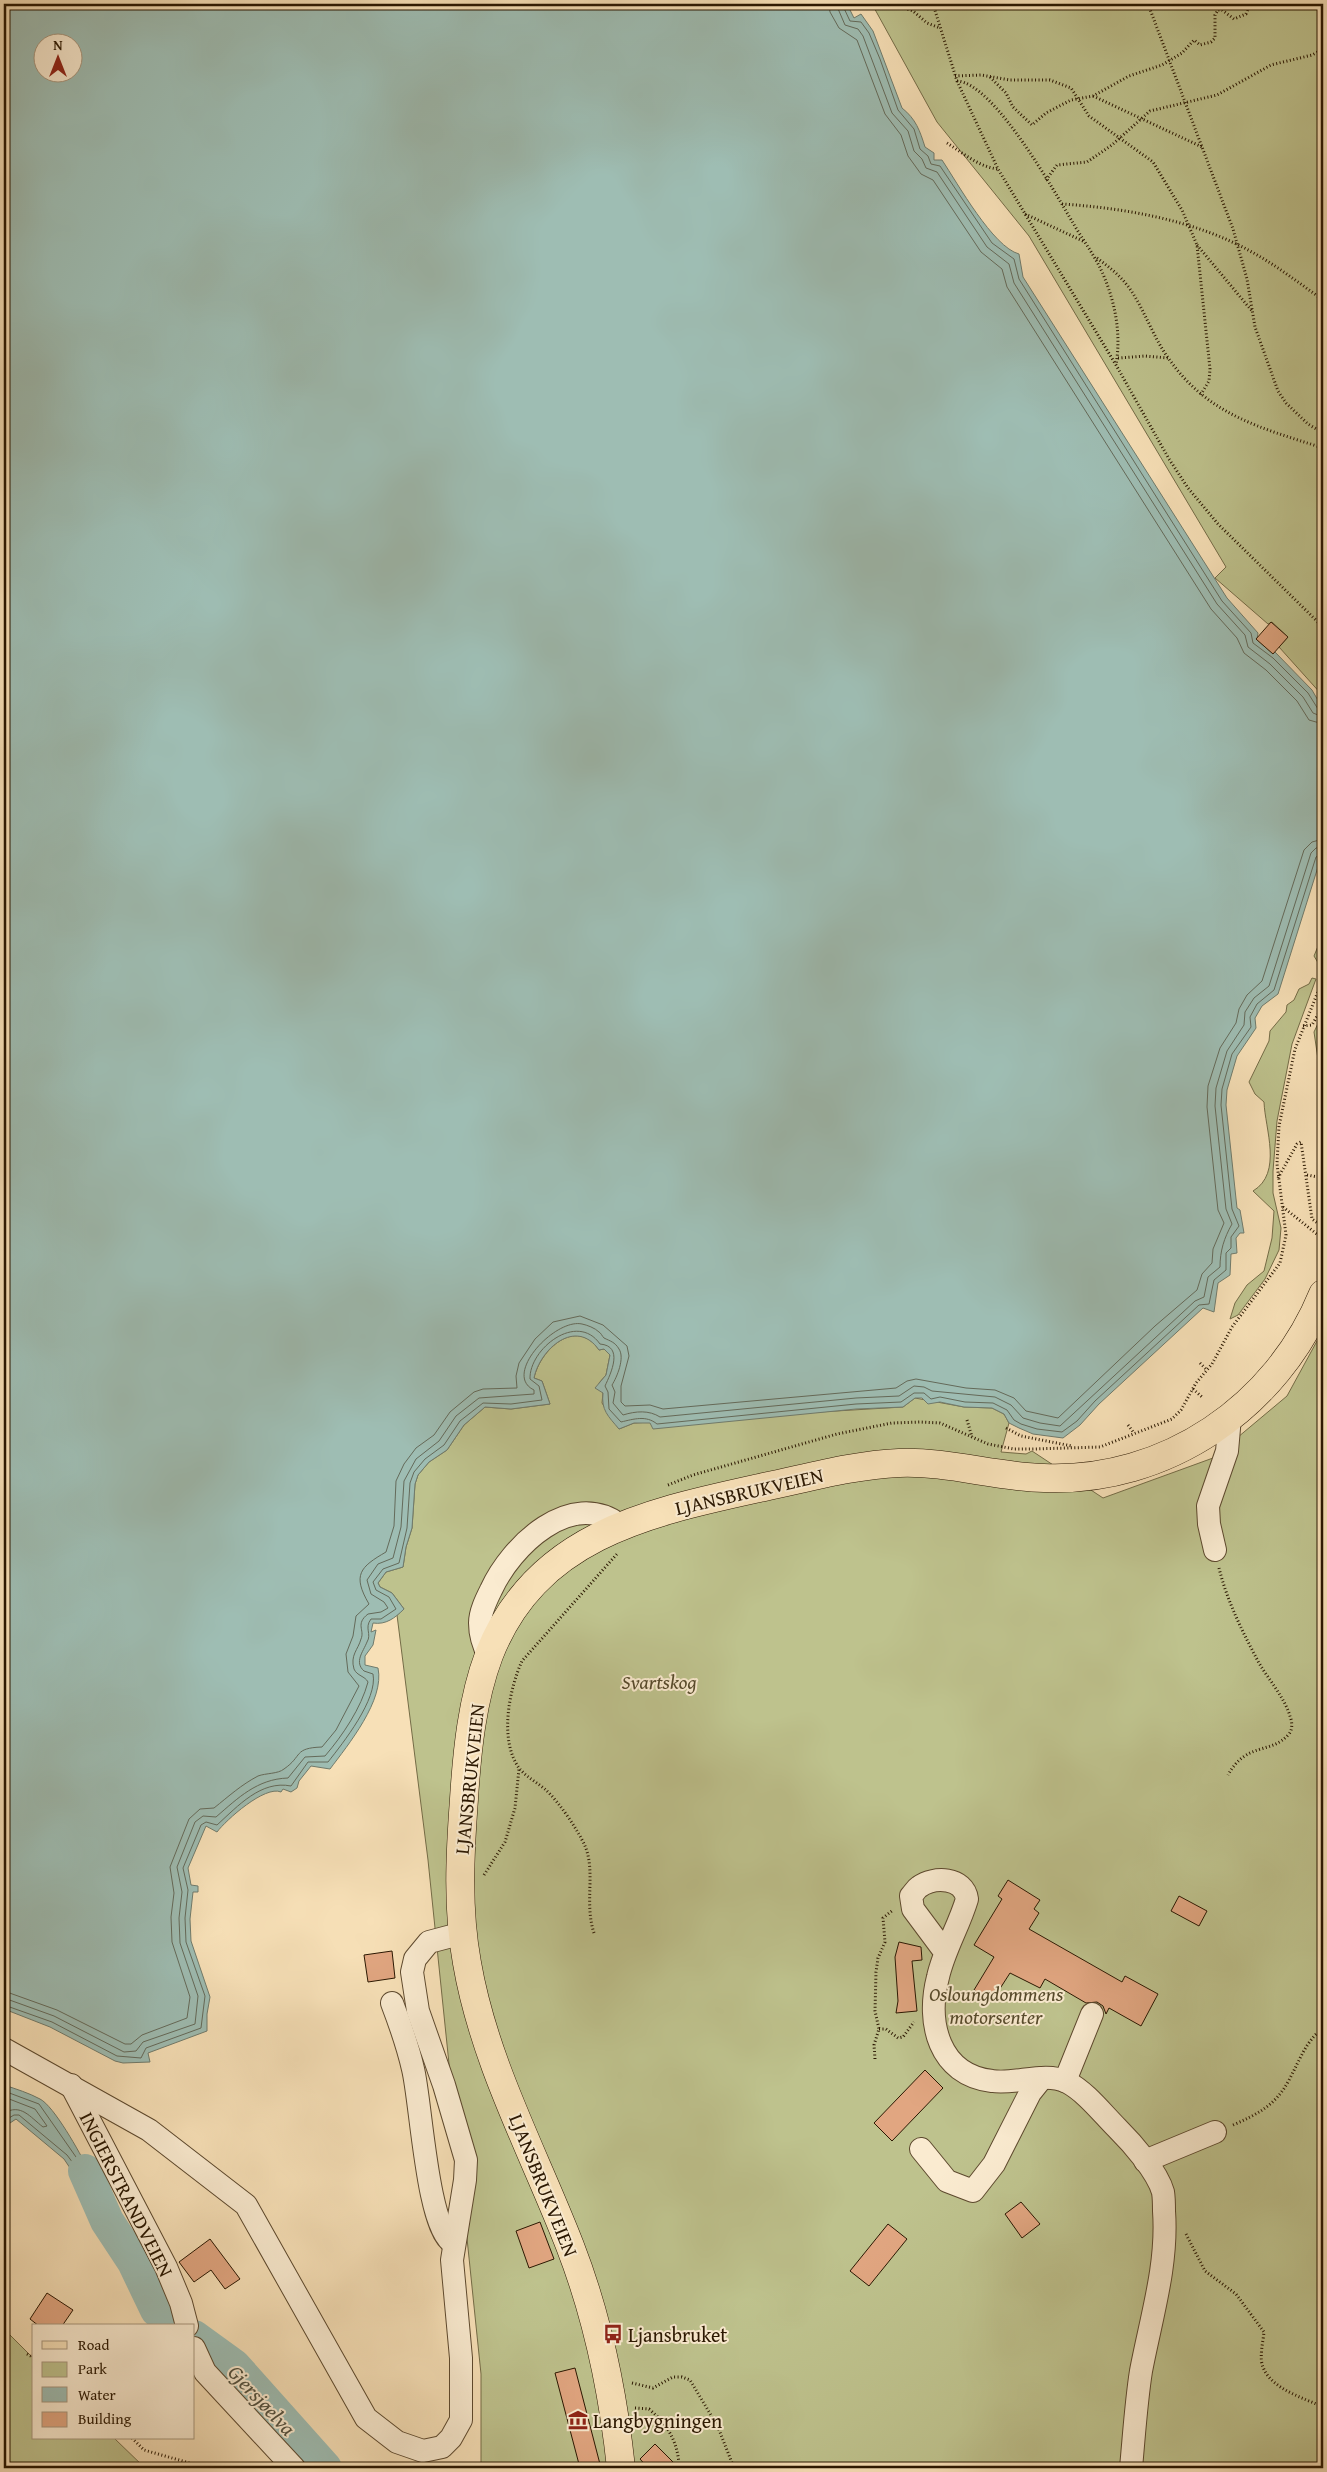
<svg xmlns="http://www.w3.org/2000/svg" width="1327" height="2472" font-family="'Gentium Book Plus',serif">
<rect width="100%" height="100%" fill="#f7e0b7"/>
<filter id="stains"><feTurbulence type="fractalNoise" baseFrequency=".004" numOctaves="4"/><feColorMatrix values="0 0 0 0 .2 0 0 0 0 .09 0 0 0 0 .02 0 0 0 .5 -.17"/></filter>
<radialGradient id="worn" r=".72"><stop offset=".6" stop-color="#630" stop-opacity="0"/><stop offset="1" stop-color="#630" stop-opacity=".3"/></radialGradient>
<!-- green -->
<g fill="#bec28d" stroke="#746c47">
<polygon points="872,4 1323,4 1323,696 1279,647 1288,637 1272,622 1268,624 1215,578 1226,567 1029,236 937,122"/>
<polygon points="1323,934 1323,971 1314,956"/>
<path d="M 1312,978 L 1316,979 L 1292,1044 L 1277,1121 L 1273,1171 L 1273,1193 L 1281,1228 L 1279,1250 L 1265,1279 L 1238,1315 L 1230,1319 L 1235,1303 L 1247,1285 L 1264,1271 L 1272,1238 L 1274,1211 L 1253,1191 C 1283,1173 1265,1129 1264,1102 L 1255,1094 L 1249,1082 L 1269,1041 L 1270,1031 L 1286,1012 L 1287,1005 L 1294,1000 L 1299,989 L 1309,984 Z"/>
<polygon points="1323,1013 1323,1093 1314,1032"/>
<path d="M 1323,1330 L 1323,2468 L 481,2468 L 481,2374 L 428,1860 L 397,1615 L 404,1609 L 392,1593 L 380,1587 L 378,1583 L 386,1572 L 403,1567 L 406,1547 L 412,1528 L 415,1484 L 418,1475 L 429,1462 L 447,1450 L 464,1425 L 485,1407 L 511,1409 L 550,1404 L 542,1381 L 534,1378 C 540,1350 576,1316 599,1350 L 604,1349 L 610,1355 L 606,1375 L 599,1383 L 603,1393 L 602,1403 L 619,1429 L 634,1423 L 903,1407 L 915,1398 L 964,1407 L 992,1408 L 1004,1414 L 1009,1423 L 1001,1452 L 1026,1454 L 1032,1451 L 1103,1498 L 1213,1458 L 1287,1396 Z"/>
<polygon points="4,2329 34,2359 34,2438 114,2438 145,2468 4,2468"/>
</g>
<!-- water -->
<g fill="#9ebdb3" stroke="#707b6c" fill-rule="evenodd">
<path d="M 4,4 L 847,4 L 854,18 L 861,14 L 873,31 L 902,108 C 916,119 920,131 925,147 L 934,153 L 934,160 L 942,160 C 958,184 993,247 1019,254 L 1023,277 L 1227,598 L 1258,633 L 1257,640 L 1271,652 L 1275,652 L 1312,690 L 1323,709 L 1323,851 L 1278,994 L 1262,1006 L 1255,1018 L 1256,1028 L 1237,1056 L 1227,1090 L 1226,1105 L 1237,1208 L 1240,1210 L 1244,1233 L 1240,1233 L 1236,1238 L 1237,1253 L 1231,1254 L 1230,1275 L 1218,1283 L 1214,1312 L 1203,1308 L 1099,1404 L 1080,1425 L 1063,1438 L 1033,1434 L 1019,1428 L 1009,1423 L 1004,1414 L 992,1408 L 964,1407 L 940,1402 L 928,1404 L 922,1398 L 915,1398 L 903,1407 L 856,1409 L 653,1429 L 650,1423 L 634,1423 L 619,1429 C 608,1416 601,1410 603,1393 L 595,1388 L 606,1375 L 610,1355 L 604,1349 L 599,1350 C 576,1317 540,1349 534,1378 L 542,1381 L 550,1404 L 511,1409 L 485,1407 L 464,1425 L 447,1450 L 429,1462 L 418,1475 L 415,1484 L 412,1528 L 406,1547 L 403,1567 L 386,1572 L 378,1583 L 380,1587 L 392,1593 L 404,1609 C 395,1618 386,1625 373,1623 L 371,1632 L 376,1630 L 373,1645 L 365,1656 L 365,1665 L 378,1668 C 385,1700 348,1745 330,1769 L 311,1766 L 299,1781 L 297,1788 L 291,1792 L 283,1789 L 281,1792 C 265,1785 226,1820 217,1832 L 206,1826 L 188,1868 L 191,1885 L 198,1886 L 198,1892 L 193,1892 L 190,1919 L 191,1941 L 210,1997 L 207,2014 L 207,2031 L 148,2053 L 150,2062 L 123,2063 L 115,2061 L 50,2027 L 4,2009 ZM 42,42 L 72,42 L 72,72 L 42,72 Z"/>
<path d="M 4,2085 C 16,2089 29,2093 40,2099 C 54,2106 80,2153 88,2169 L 74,2174 L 64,2159 L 16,2119 L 4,2127 Z"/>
</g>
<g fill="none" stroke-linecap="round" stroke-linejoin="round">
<!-- shore -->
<g stroke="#646a5a" stroke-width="1">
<polyline points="829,4 830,12 839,28 857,40 885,114 901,135 908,156 921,174 933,180 981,252 1002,269 1007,287 1211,609 1237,638 1244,653 1266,670 1297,701 1309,720 1323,724"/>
<polyline points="836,4 845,25 858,29 863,36 892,113 908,131 914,151 922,159 926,168 937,172 987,247 1009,264 1014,283 1217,604 1245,635 1248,647 1270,664 1303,697 1313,713 1323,717"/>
<polyline points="842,4 850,21 861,22 869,33 880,59 898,110 914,129 920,149 928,156 931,164 940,166 992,243 1014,259 1019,279 1222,601 1251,633 1253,643 1273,658 1308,693 1318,709 1323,710"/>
<path d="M 4,1991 L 57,2010 L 125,2044 L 131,2044 L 142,2035 L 187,2018 L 190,1997 L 172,1942 L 171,1917 L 174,1893 L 170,1867 L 189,1819 L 200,1809 L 214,1808 C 229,1796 241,1785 258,1776 C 266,1773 278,1774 284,1769 C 303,1756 293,1748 322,1747 L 336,1730 L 359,1686 L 348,1672 L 346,1654 L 353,1636 L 356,1616 L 369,1604 C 352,1575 360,1567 386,1552 L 394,1526 L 396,1481 L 404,1464 L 416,1448 L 434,1435 L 450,1412 L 474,1392 L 483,1389 L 517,1388 L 516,1376 L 519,1363 L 535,1339 L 553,1322 L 580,1316 L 603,1325 L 627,1346 L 629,1356 L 621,1386 L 621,1402 L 625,1406 L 650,1405 L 663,1409 L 896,1388 L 907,1381 L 916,1379 L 966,1388 L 995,1390 L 1014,1398 L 1026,1411 L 1058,1418 L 1155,1326 L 1197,1290 L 1202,1274 L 1212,1263 L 1213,1249 L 1224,1223 L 1218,1210 L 1207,1107 L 1208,1086 L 1220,1048 L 1236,1023 L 1239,1009 L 1247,995 L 1262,981 L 1304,850 L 1312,842 L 1323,839"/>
<path d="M 4,1998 L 54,2016 L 124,2052 L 136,2051 L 143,2042 L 195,2024 L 198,1996 L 180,1943 L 179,1918 L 182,1892 L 177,1867 L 195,1822 L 203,1816 L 216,1817 C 238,1798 257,1779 288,1778 L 305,1757 L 325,1756 C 343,1735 361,1708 368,1682 C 365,1676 357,1676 354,1669 C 350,1655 358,1650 361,1639 C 365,1630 355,1624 368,1614 L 381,1612 L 388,1608 L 384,1602 L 371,1594 L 367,1580 L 378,1564 L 393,1558 L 401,1527 L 404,1481 L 416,1459 L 439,1441 L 456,1416 L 479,1398 L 534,1394 L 534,1390 C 502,1375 555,1318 582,1324 C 587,1325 595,1328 599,1332 C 601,1333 602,1336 604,1338 C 610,1341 615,1342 619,1349 C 625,1358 617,1377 612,1385 L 615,1392 L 613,1403 L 623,1415 C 636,1411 649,1410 660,1417 L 856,1398 L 899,1396 L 914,1386 L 924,1387 L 932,1391 L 995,1397 L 1011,1405 L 1023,1418 L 1040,1423 L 1060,1426 L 1195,1301 L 1204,1297 L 1208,1277 L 1220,1267 C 1220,1251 1224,1238 1232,1224 L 1226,1209 L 1215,1106 L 1216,1088 L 1227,1051 L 1244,1025 L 1245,1012 L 1254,998 L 1269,986 L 1311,853 L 1316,848 L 1323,846"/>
<path d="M 4,2005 L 52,2022 L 117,2056 L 141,2058 L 146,2048 L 201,2028 L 205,1996 L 186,1942 L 185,1918 L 188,1890 L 183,1868 L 201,1825 L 206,1822 L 217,1825 C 238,1806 261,1780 291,1786 L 308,1762 L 328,1762 C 343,1743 378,1699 373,1674 L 364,1671 C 354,1662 363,1652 367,1642 C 372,1634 364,1628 371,1619 L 381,1619 L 396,1609 L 389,1597 L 376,1590 L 373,1582 L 383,1569 L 399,1563 L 407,1528 L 410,1483 L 414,1472 L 425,1459 L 444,1445 L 460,1421 L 483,1403 L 511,1404 L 542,1400 L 539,1386 L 530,1379 C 529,1349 577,1311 600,1344 C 624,1346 611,1373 605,1386 L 608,1392 L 609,1409 L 621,1422 C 634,1419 646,1415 657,1424 L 856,1404 L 901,1402 L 914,1393 L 924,1393 L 931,1399 L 940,1397 L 965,1402 L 993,1403 L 1007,1410 L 1014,1420 L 1021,1424 L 1037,1429 L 1062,1432 L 1077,1421 L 1095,1401 L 1199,1305 L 1209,1304 L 1214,1280 L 1226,1270 L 1226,1253 L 1231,1248 L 1231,1237 L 1239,1226 L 1232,1209 L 1221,1105 L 1222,1089 L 1232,1054 L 1251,1027 L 1250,1017 L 1257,1004 L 1274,990 L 1316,857 L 1323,853"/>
<polyline points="4,2091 39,2104 76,2157 80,2167 76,2167 67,2155 19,2115 14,2115 4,2121"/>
<path d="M 4,2097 L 35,2109 L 47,2126 L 43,2127 C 30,2117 21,2103 4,2113"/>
</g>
<!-- river -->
<g stroke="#9ebdb3" stroke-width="34">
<polyline points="85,2171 107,2221 134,2262 157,2310 178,2326"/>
<polyline points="194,2337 234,2366 325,2468"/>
</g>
</g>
<!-- building -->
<g fill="#e1a681" stroke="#2a1701">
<polygon points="1271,622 1288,637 1273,654 1256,639"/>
<polygon points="1008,1880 1040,1900 1034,1909 1039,1913 1029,1929 1122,1982 1125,1976 1158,1994 1141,2026 1109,2008 1106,2014 1103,2006 1097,2002 1086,2003 1045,1979 1040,1988 1010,1973 992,2001 974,1990 994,1957 974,1945 1002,1899 998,1896"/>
<polygon points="1179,1896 1207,1911 1199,1926 1171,1911"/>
<polygon points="899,1942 921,1947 922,1960 912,1961 917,2011 896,2013 898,2001 895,1957"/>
<polygon points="392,1951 395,1978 368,1982 364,1955"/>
<polygon points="925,2070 943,2088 892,2141 874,2123"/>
<polygon points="1021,2202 1040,2224 1022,2238 1005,2214"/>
<polygon points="540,2222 554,2259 529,2268 516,2231"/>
<polygon points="888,2224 907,2239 869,2286 850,2271"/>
<polygon points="210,2239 240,2279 225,2289 211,2270 194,2282 179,2262"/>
<polygon points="47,2293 73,2310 62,2326 39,2326 30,2319"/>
<polygon points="575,2368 601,2468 580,2468 555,2373"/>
<polygon points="655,2444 679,2468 648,2468 640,2459"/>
</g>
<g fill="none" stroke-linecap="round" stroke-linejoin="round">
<defs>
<g id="minor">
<polyline points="1215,1550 1209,1524 1208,1506 1227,1451 1230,1417"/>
<path d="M 489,1656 C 483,1645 480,1635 480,1623 C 480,1612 486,1600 491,1590 C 511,1546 571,1488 620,1525"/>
<path d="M 945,1952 L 913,1909 L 911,1896 C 914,1893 916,1889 919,1887 C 934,1876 964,1877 967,1899 C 959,1926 944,1950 938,1977 C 926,2023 939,2075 992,2081 C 1016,2085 1044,2071 1067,2082 C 1086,2092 1102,2113 1117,2128 C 1132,2143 1157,2171 1163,2192 C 1164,2198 1164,2205 1164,2211 C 1168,2265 1151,2318 1141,2371 C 1136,2403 1134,2436 1131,2468"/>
<path d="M 392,2003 C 400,2024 408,2047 413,2069 C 421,2101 427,2229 453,2243"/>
<polyline points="4,2049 149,2130 246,2205 366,2418 397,2442 423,2451 442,2447 451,2438 461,2420 461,2358 452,2260 465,2180 466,2160 444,2085 418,2011 412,1972 415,1959 429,1942 463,1933"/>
<polyline points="1065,2081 1092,2014"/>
<polyline points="71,2085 166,2267 181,2303 187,2326"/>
<polyline points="921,2149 947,2181 973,2191 994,2164 1030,2093 1042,2078"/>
<polyline points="1145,2161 1215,2132"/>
<polyline points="194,2348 205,2372 294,2468"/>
</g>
<path id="major" d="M 621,2468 C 613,2392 598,2318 570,2246 C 534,2153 484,2062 467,1963 C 457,1909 460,1853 464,1799 C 467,1751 472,1700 489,1655 C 536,1534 651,1512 764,1487 C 808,1478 853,1465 899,1463 C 948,1461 995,1477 1044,1478 C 1166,1483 1277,1407 1323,1294"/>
</defs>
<!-- minor casing -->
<use href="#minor" stroke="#5d492e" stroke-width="24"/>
<!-- major casing -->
<use href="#major" stroke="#2a1701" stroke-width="29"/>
<!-- path -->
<g stroke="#2a1701" stroke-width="3" stroke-dasharray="1 2.5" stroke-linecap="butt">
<polyline points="891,4 913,11 927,23 940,28"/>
<polyline points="933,4 957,81 998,169 1116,365 1169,459 1188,488 1218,524 1323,627"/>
<polyline points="1148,4 1233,229 1247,279 1255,327 1278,391 1286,403 1308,424 1323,433"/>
<polyline points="955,76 981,75 1010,80 1050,80 1071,88 1089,116 1153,162 1182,210 1197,245 1210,369 1209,381 1200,396"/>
<polyline points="990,77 1006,93 1013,107 1032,125 1046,113 1071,100 1093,96 1129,76 1162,65 1182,53 1194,40 1200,45 1211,42 1215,38 1215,15 1218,10 1222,10 1234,19 1246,14 1250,4"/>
<path d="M 957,81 C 994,83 1054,191 1073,223 C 1084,242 1097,258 1105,279 C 1116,306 1121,336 1116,365"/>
<polyline points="1093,96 1202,147"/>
<path d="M 947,143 C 963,153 979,167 998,169"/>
<polyline points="1046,180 1057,165 1087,162 1112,145 1150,111 1217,95 1271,65 1312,55 1323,49"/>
<path d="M 1062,204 C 1124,208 1194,220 1250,251 C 1276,265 1299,283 1323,300"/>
<polyline points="1025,214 1085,242"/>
<polyline points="1197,245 1252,311"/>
<path d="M 1097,258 C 1109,267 1121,276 1130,289 C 1145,311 1153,337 1169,359 C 1208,415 1261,428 1323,448"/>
<polyline points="1118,358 1145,356 1168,358"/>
<polyline points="1303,1026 1312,1025 1323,1006"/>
<polyline points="1307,1175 1323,1178"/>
<polyline points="1278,1178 1297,1144 1301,1142 1312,1219 1323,1227"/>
<polyline points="1283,1207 1323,1239"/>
<polyline points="1200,1363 1207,1370"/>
<polyline points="1193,1389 1202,1397"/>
<polyline points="967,1420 972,1437"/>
<polyline points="1128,1425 1134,1433"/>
<polyline points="1006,1428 1021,1436 1072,1446"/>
<polyline points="668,1485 693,1475 837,1434 892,1423 920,1422 940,1423 988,1444 1014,1449 1033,1449 1100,1447 1172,1419 1181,1410 1196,1383 1212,1364 1232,1327 1280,1263 1286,1235 1277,1164 1279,1126 1295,1049 1323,979"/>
<path d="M 1219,1568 C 1227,1601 1243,1633 1259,1663 C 1269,1680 1284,1697 1290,1716 C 1292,1721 1293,1729 1289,1734 C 1271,1755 1247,1741 1228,1775"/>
<polyline points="484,1875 505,1842 515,1808 519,1769"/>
<path d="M 594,1933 C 584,1903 596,1872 585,1846 C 578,1830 559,1802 546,1790 C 538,1783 526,1777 519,1768 C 499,1740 509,1690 522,1661 L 617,1554"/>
<polyline points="879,2029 886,2029 898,2038 903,2037 914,2022"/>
<polyline points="875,2059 874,2045 879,2029 875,2011 876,1972 878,1958 885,1942 883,1918 893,1910"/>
<path d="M 1233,2125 C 1258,2114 1276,2105 1289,2080 C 1300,2060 1305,2042 1323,2028"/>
<path d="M 1186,2234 L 1205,2271 L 1236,2294 L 1264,2332 C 1263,2342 1259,2358 1263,2367 C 1271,2389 1304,2398 1323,2407"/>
<polyline points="27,2354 34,2358"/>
<polyline points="632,2383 653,2388 673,2377 682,2377 690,2380 718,2427 734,2468"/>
<path d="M 635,2408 L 649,2409 C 667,2424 677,2440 679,2464"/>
<polyline points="132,2438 144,2450 207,2468"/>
</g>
<!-- minor -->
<use href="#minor" stroke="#faebd0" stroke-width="22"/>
<!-- major -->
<use href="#major" stroke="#f7e0b7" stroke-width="28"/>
</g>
<!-- icons -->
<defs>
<symbol id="bus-bare" viewBox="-9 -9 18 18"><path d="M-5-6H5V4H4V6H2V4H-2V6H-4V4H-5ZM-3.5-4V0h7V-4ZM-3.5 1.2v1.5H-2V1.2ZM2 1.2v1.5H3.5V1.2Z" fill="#8f2418" stroke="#faebd0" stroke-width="2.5" paint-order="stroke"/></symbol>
<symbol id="museum-bare" viewBox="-9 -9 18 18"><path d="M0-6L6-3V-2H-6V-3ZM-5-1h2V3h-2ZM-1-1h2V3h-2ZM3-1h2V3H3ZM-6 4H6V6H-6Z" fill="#8f2418" stroke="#faebd0" stroke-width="2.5" paint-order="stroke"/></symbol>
</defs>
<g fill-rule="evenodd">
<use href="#bus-bare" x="599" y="2320" width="28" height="28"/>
<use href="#museum-bare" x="564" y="2406" width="28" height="28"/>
</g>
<g text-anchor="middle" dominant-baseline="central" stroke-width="4" stroke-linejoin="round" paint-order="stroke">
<!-- street labels -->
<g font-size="20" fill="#2a1701" stroke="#faebd0">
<text transform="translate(749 1491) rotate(-13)">LJANSBRUKVEIEN</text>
<text transform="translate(469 1779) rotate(-84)">LJANSBRUKVEIEN</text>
<text transform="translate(544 2185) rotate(68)">LJANSBRUKVEIEN</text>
<text transform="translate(127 2194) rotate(63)">INGIERSTRANDVEIEN</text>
</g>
<!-- park labels -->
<g font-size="20" font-style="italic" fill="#564a2b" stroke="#faebd0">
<text x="659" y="1681">Svartskog</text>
<text x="996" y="1993">Osloungdommens<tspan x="996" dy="23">motorsenter</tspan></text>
</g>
<!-- poi labels -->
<g font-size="20" fill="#2a1701" stroke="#faebd0" text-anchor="start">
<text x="628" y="2334">Ljansbruket</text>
<text x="593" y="2420">Langbygningen</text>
</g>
<!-- water labels -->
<g font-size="21" font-style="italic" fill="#53513f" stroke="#faebd0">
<text transform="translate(262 2400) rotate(47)">Gjersjøelva</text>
</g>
</g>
<!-- margin -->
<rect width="1327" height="2472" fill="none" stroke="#f7e0b7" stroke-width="20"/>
<rect x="5" y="5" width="1317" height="2462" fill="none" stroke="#2a1701" stroke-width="2.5"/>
<rect x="10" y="10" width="1307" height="2452" fill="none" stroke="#2a1701"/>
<!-- legend -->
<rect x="32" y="2324" width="162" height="115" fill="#faebd0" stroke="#a7967d"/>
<rect x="42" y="2341" width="25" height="8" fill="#f7e0b7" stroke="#a7967d"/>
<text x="78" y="2350" font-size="15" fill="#2a1701">Road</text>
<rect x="42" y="2362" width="25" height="15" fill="#bec28d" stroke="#a7967d"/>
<text x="78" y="2374" font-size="15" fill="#2a1701">Park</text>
<rect x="42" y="2387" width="25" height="15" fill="#9ebdb3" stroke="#a7967d"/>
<text x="78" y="2400" font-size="15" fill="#2a1701">Water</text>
<rect x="42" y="2412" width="25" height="15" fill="#e1a681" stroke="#a7967d"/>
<text x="78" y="2424" font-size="15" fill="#2a1701">Building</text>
<!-- north arrow -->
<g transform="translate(58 58)"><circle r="24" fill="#faebd0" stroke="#a7967d"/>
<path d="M0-4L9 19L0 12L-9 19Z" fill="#8f2418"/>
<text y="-8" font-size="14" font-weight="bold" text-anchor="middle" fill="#2a1701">N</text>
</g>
<rect width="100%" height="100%" filter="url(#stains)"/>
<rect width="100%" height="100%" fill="url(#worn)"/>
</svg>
